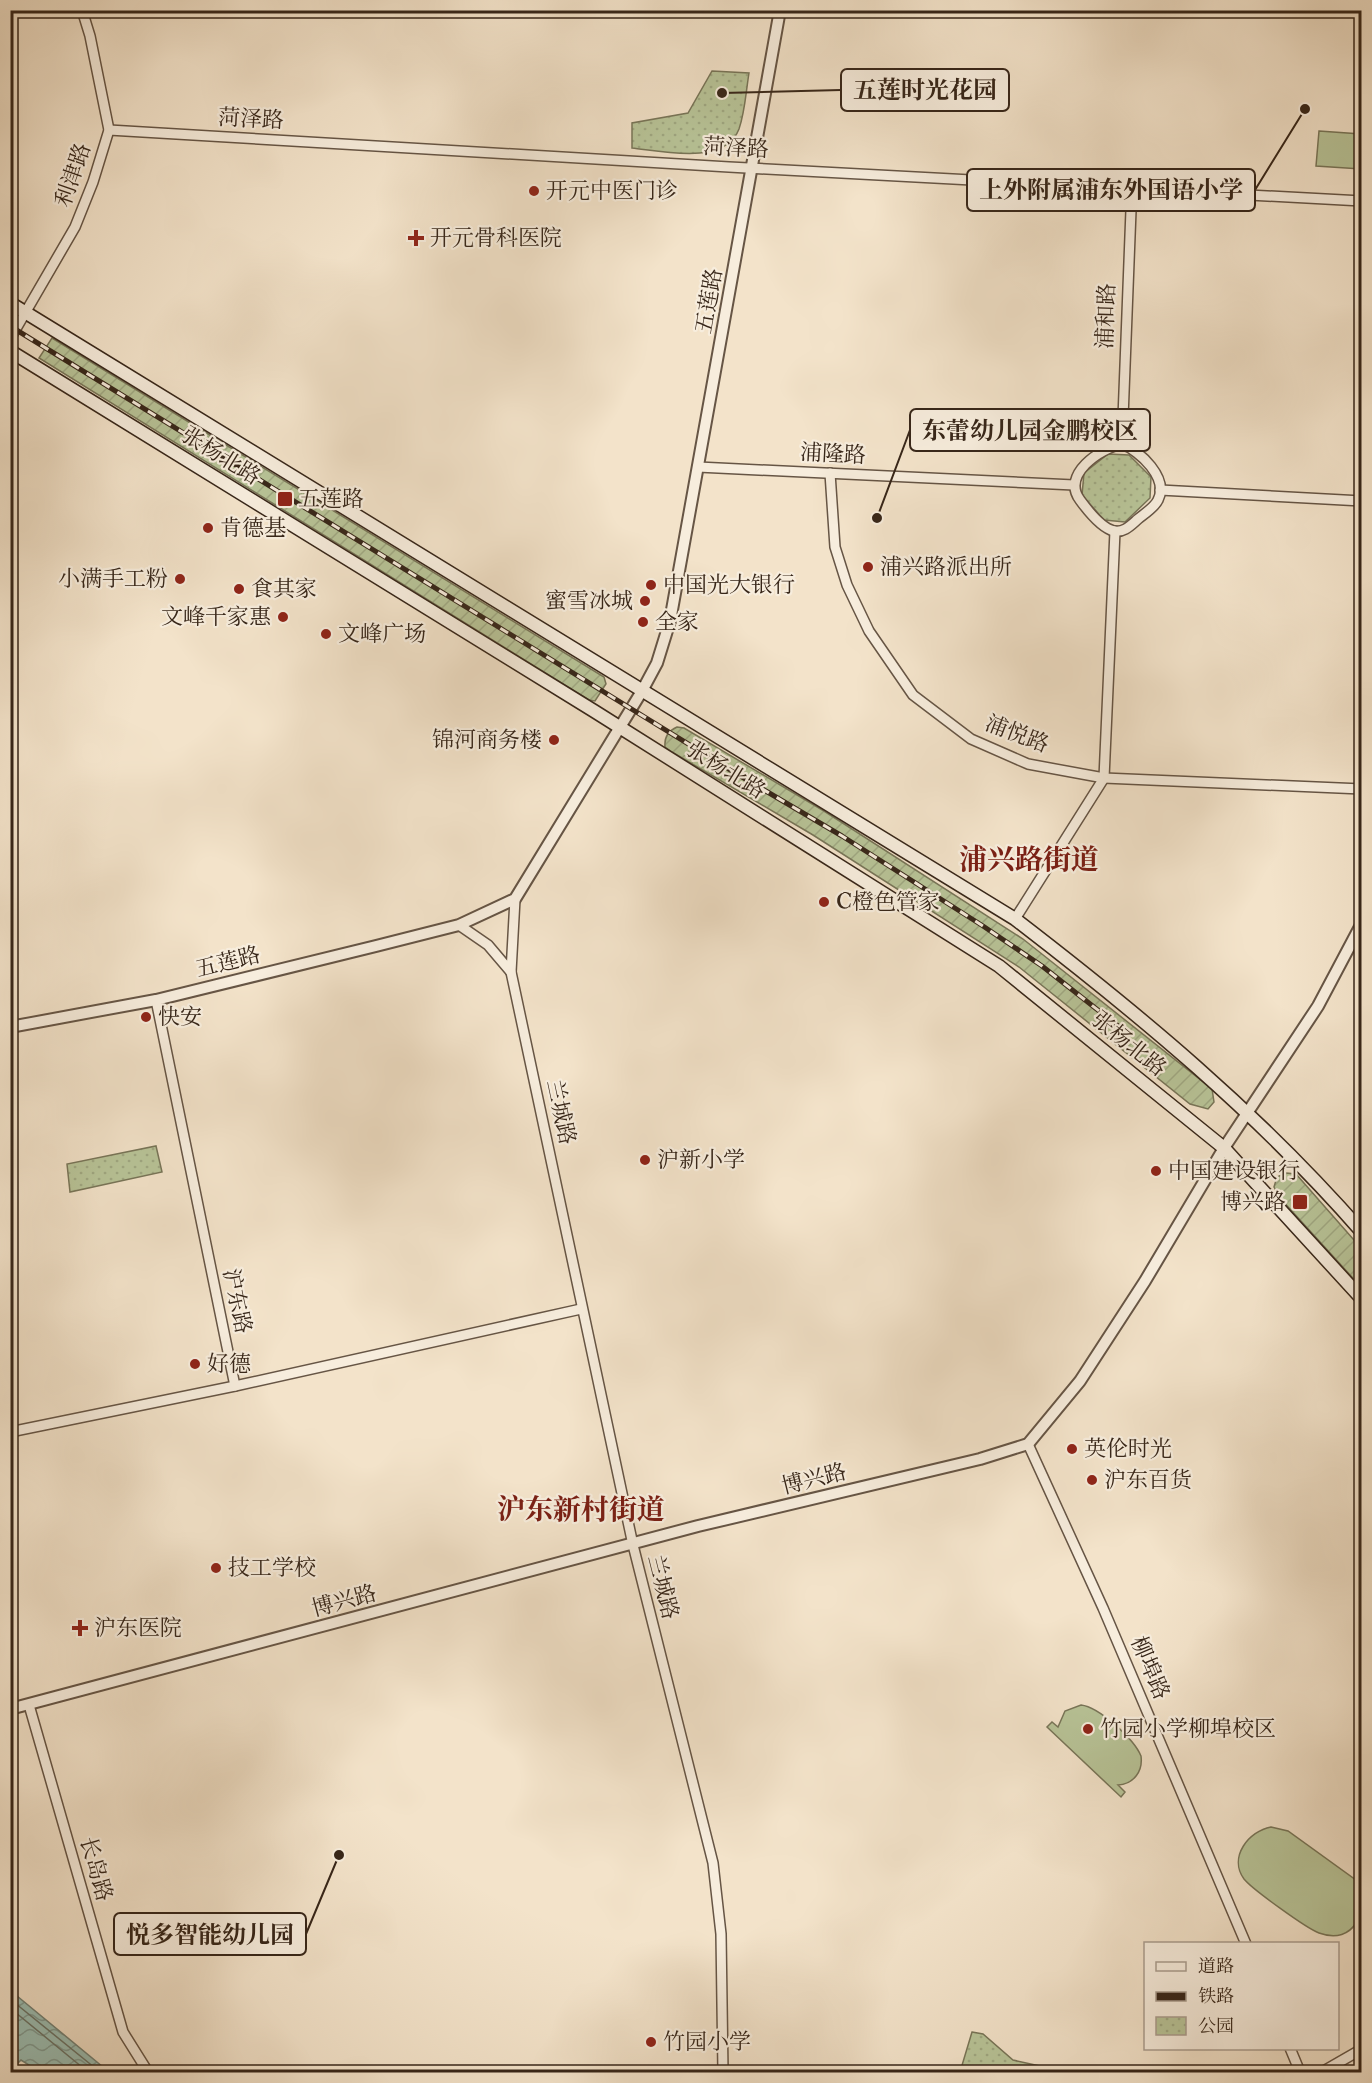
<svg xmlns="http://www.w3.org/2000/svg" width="1372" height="2083" font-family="'IM FELL Double Pica','Noto Serif SC',serif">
<defs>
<pattern id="park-dots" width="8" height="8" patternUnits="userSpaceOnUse" patternTransform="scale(1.5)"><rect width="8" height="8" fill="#b8c498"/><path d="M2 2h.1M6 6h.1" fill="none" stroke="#9fa882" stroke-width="1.8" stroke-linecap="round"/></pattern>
<pattern id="garden-furrows" width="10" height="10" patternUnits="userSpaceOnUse" patternTransform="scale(1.5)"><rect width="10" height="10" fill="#b8c498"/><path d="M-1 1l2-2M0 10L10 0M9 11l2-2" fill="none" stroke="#9fa882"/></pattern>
<pattern id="water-waves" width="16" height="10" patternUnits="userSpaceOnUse" patternTransform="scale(1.5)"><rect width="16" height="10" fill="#9bbeb3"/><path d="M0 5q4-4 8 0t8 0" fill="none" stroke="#7f9a91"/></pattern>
</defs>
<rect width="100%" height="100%" fill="#f3e3ca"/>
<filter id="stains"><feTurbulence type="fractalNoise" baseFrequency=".00333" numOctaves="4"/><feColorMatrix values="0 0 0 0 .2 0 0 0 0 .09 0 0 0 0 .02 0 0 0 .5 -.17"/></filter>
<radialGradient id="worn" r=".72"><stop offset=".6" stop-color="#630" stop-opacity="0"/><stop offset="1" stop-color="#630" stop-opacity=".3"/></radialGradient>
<!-- grass -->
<g fill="#b8c498" stroke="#787558" stroke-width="1.5">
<polygon points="1319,131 1361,134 1361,169 1316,166"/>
<path d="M 1081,1705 C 1099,1707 1134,1739 1141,1756 C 1143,1771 1134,1784 1118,1785 L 1125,1792 L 1121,1797 L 1047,1727 L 1052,1722 L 1058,1727 L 1065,1711 Z"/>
<path d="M 1271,1827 L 1288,1831 L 1360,1883 C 1368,1910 1355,1946 1319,1933 C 1306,1928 1252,1889 1244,1879 C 1228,1857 1249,1831 1271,1827 Z"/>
</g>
<!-- park -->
<g fill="url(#park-dots)" stroke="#787558" stroke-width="1.5">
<path d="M 712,71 L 749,73 C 746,91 745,112 739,129 C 725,166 661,151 632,148 L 632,123 L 688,113 Z"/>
<polygon points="1108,454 1129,455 1151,477 1150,498 1125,522 1104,520 1082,495 1084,473"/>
<polygon points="156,1146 162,1172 70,1192 67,1164"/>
<polygon points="972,2032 983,2034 1013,2060 1053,2069 1054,2072 960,2072"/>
</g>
<!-- garden -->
<g fill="url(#garden-furrows)" stroke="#787558" stroke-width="1.5">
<polygon points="52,338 604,677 606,684 595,701 589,700 39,358"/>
<path d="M 677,727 L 684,728 L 824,811 L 1023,939 L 1212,1089 L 1214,1102 L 1208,1109 L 1190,1104 L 1019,967 L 813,835 L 672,752 L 665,747 C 664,737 668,731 677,727 Z"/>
<polygon points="1286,1173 1296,1174 1361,1248 1361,1287 1280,1198 1274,1187 1277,1177"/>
</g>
<!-- water -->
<polygon fill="url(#water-waves)" stroke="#738175" stroke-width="1.5" points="11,1991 109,2072 40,2072 21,2060 17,2064 11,2055"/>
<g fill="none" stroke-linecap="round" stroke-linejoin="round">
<!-- shore -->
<g stroke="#697266" stroke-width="1.5">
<polyline points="10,1999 100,2072"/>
<polyline points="10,2008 88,2072"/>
</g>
<defs>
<g id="minor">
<polyline points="109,130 729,167 1362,201"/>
<polyline points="10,339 75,227 93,182 109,130 90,36 82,10"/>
<path d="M 1122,444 C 1140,451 1169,478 1158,500 C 1155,507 1144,514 1138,519 C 1131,525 1124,533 1114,531 C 1101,528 1088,511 1080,500 C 1061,475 1100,448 1122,444 Z"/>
<polyline points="1122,444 1131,210 1128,189"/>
<polyline points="698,467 1074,485"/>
<polyline points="830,473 835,547 847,585 869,631 913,695 971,739 1028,764 1104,778 1362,789"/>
<polyline points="1160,490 1362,501"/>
<polyline points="515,899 511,972 633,1545 713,1863 721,1934 723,2072"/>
<polyline points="1015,919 1104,778 1115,531"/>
<polyline points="459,925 488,945 511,972"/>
<polyline points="156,1000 235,1386"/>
<polyline points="10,1012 14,1026"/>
<polyline points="10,1432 235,1386 581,1309"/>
<polyline points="1028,1444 1103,1608 1246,1944"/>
<polyline points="29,1705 123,2032 148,2072"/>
<polyline points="1290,2048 1300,2072"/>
<polyline points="1322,2072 1362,2049"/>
</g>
<g id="tertiary">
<polyline points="10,1027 156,1000 376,946 459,925 515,899 642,691 657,663 670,621 780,10"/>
<polyline points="10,1709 698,1526 980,1459 1028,1444 1080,1381 1145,1281 1224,1148 1318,1006 1362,923"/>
</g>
<g id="secondary">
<path d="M 10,303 L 1015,919 C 1140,1015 1258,1113 1362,1232"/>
<polyline points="10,351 594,711 999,966 1224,1148 1362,1299"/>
</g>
</defs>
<!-- minor casing -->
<use href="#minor" stroke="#665545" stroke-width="12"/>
<!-- tertiary casing -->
<use href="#tertiary" stroke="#665545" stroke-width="14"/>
<!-- secondary casing -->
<use href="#secondary" stroke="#372619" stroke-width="15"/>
<!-- minor -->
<use href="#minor" stroke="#f7eddd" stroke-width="9"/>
<!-- tertiary -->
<use href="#tertiary" stroke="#f7eddd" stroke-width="10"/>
<!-- secondary -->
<use href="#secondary" stroke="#f7eddd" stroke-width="12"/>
<defs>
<polyline id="rail" points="10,326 737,774 842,836 983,926 1042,966 1127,1033"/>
</defs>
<!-- rail casing -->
<use href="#rail" stroke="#372619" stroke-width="5"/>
<!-- rail -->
<use href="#rail" stroke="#f7eddd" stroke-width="3" stroke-dasharray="9" stroke-linecap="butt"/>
</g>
<!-- markers -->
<g fill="#8f2418" stroke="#f7eddd" stroke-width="2">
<circle cx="534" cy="191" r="6"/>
<path d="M413 229h6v6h6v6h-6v6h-6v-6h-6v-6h6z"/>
<rect x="277" y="491" width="16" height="16" rx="3"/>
<circle cx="208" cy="528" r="6"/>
<circle cx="868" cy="567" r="6"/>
<circle cx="180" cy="579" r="6"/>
<circle cx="651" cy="585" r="6"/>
<circle cx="239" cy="589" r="6"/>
<circle cx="645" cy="601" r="6"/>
<circle cx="283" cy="617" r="6"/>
<circle cx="643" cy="622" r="6"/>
<circle cx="326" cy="634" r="6"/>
<circle cx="554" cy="740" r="6"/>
<circle cx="824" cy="902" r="6"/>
<circle cx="146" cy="1017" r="6"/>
<circle cx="645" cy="1160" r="6"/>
<circle cx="1156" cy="1171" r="6"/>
<rect x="1292" y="1194" width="16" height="16" rx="3"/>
<circle cx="195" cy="1364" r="6"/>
<circle cx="1072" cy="1449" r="6"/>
<circle cx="1092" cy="1480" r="6"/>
<circle cx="216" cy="1568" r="6"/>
<path d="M77 1619h6v6h6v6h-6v6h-6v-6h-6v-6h6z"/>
<circle cx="1088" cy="1729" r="6"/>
<circle cx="651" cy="2042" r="6"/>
</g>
<g text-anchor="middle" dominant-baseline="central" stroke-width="4.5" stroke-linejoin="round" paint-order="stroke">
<!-- street labels -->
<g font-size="22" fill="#372619" stroke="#f7eddd">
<text transform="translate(251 119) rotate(3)">菏泽路</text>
<text transform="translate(736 148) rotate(3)">菏泽路</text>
<text transform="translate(73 175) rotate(-71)">利津路</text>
<text transform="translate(709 301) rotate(-80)">五莲路</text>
<text transform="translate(1106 316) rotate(-88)">浦和路</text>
<text transform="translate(833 454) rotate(3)">浦隆路</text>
<text transform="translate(221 456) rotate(32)">张杨北路</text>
<text transform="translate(1017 734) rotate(21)">浦悦路</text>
<text transform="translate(726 770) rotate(32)">张杨北路</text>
<text transform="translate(228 962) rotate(-14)">五莲路</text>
<text transform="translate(1129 1044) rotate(39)">张杨北路</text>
<text transform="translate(561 1112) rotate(78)">兰城路</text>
<text transform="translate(237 1301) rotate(78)">沪东路</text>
<text transform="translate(814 1479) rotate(-14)">博兴路</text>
<text transform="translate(663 1587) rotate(76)">兰城路</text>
<text transform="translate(344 1601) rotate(-15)">博兴路</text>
<text transform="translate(1150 1668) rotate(67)">柳埠路</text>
<text transform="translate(96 1869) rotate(74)">长岛路</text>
</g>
<!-- poi labels -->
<g font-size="22" fill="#372619" stroke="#f7eddd" text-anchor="start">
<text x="546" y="191">开元中医门诊</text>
<text x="430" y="238">开元骨科医院</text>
<text x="298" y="499">五莲路</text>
<text x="220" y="528">肯德基</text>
<text x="880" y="567">浦兴路派出所</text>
<text x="168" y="579" text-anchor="end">小满手工粉</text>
<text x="663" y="585">中国光大银行</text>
<text x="251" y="589">食其家</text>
<text x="633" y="601" text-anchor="end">蜜雪冰城</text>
<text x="271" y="617" text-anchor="end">文峰千家惠</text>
<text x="655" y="622">全家</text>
<text x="338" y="634">文峰广场</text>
<text x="542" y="740" text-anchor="end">锦河商务楼</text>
<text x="836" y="902">C橙色管家</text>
<text x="158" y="1017">快安</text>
<text x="657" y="1160">沪新小学</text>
<text x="1168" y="1171">中国建设银行</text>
<text x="1286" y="1202" text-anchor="end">博兴路</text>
<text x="207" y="1364">好德</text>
<text x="1084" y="1449">英伦时光</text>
<text x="1104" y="1480">沪东百货</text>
<text x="228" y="1568">技工学校</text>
<text x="94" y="1628">沪东医院</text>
<text x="1100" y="1729">竹园小学柳埠校区</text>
<text x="663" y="2042">竹园小学</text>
</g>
<!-- district labels -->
<g font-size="28" font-weight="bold" fill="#7a1f14" stroke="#f7eddd">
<text x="1029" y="860">浦兴路街道</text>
<text x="581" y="1510">沪东新村街道</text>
</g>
</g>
<!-- callouts -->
<path fill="none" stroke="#372619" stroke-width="2" d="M722 93L841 90M1305 109L1255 190M877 518L910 430M339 1855L306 1934"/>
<g fill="#372619" stroke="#f7eddd" stroke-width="2">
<circle cx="722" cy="93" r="6"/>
<circle cx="1305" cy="109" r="6"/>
<circle cx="877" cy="518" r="6"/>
<circle cx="339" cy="1855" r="6"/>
</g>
<g fill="#f7eddd" stroke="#372619" stroke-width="2">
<rect x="841" y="69" width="168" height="42" rx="6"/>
<rect x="967" y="169" width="288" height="42" rx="6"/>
<rect x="910" y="409" width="240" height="42" rx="6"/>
<rect x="114" y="1913" width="192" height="42" rx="6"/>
</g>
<g font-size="24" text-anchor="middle" font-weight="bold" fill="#372619">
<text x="925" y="98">五莲时光花园</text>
<text x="1111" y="198">上外附属浦东外国语小学</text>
<text x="1030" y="439">东蕾幼儿园金鹏校区</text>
<text x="210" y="1943">悦多智能幼儿园</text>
</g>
<!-- margin -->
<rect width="1372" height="2083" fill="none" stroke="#f3e3ca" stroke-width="36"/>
<rect x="12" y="12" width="1348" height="2059" fill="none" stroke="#372619" stroke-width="3"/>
<rect x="18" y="18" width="1336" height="2047" fill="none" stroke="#372619" stroke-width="1.5"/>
<!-- legend -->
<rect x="1144" y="1942" width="195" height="108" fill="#f7eddd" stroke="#aa9d8f" stroke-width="1.5"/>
<rect x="1156" y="1962" width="30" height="9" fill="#f7eddd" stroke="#aa9d8f" stroke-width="1.5"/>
<text x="1198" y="1972" font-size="18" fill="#372619">道路</text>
<rect x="1156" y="1992" width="30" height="9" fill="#372619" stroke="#aa9d8f" stroke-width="1.5"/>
<text x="1198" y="2002" font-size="18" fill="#372619">铁路</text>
<rect x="1156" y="2017" width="30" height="18" fill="url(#park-dots)" stroke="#aa9d8f" stroke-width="1.5"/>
<text x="1198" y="2032" font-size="18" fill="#372619">公园</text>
<rect width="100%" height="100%" filter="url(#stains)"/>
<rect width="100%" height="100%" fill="url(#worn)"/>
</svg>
